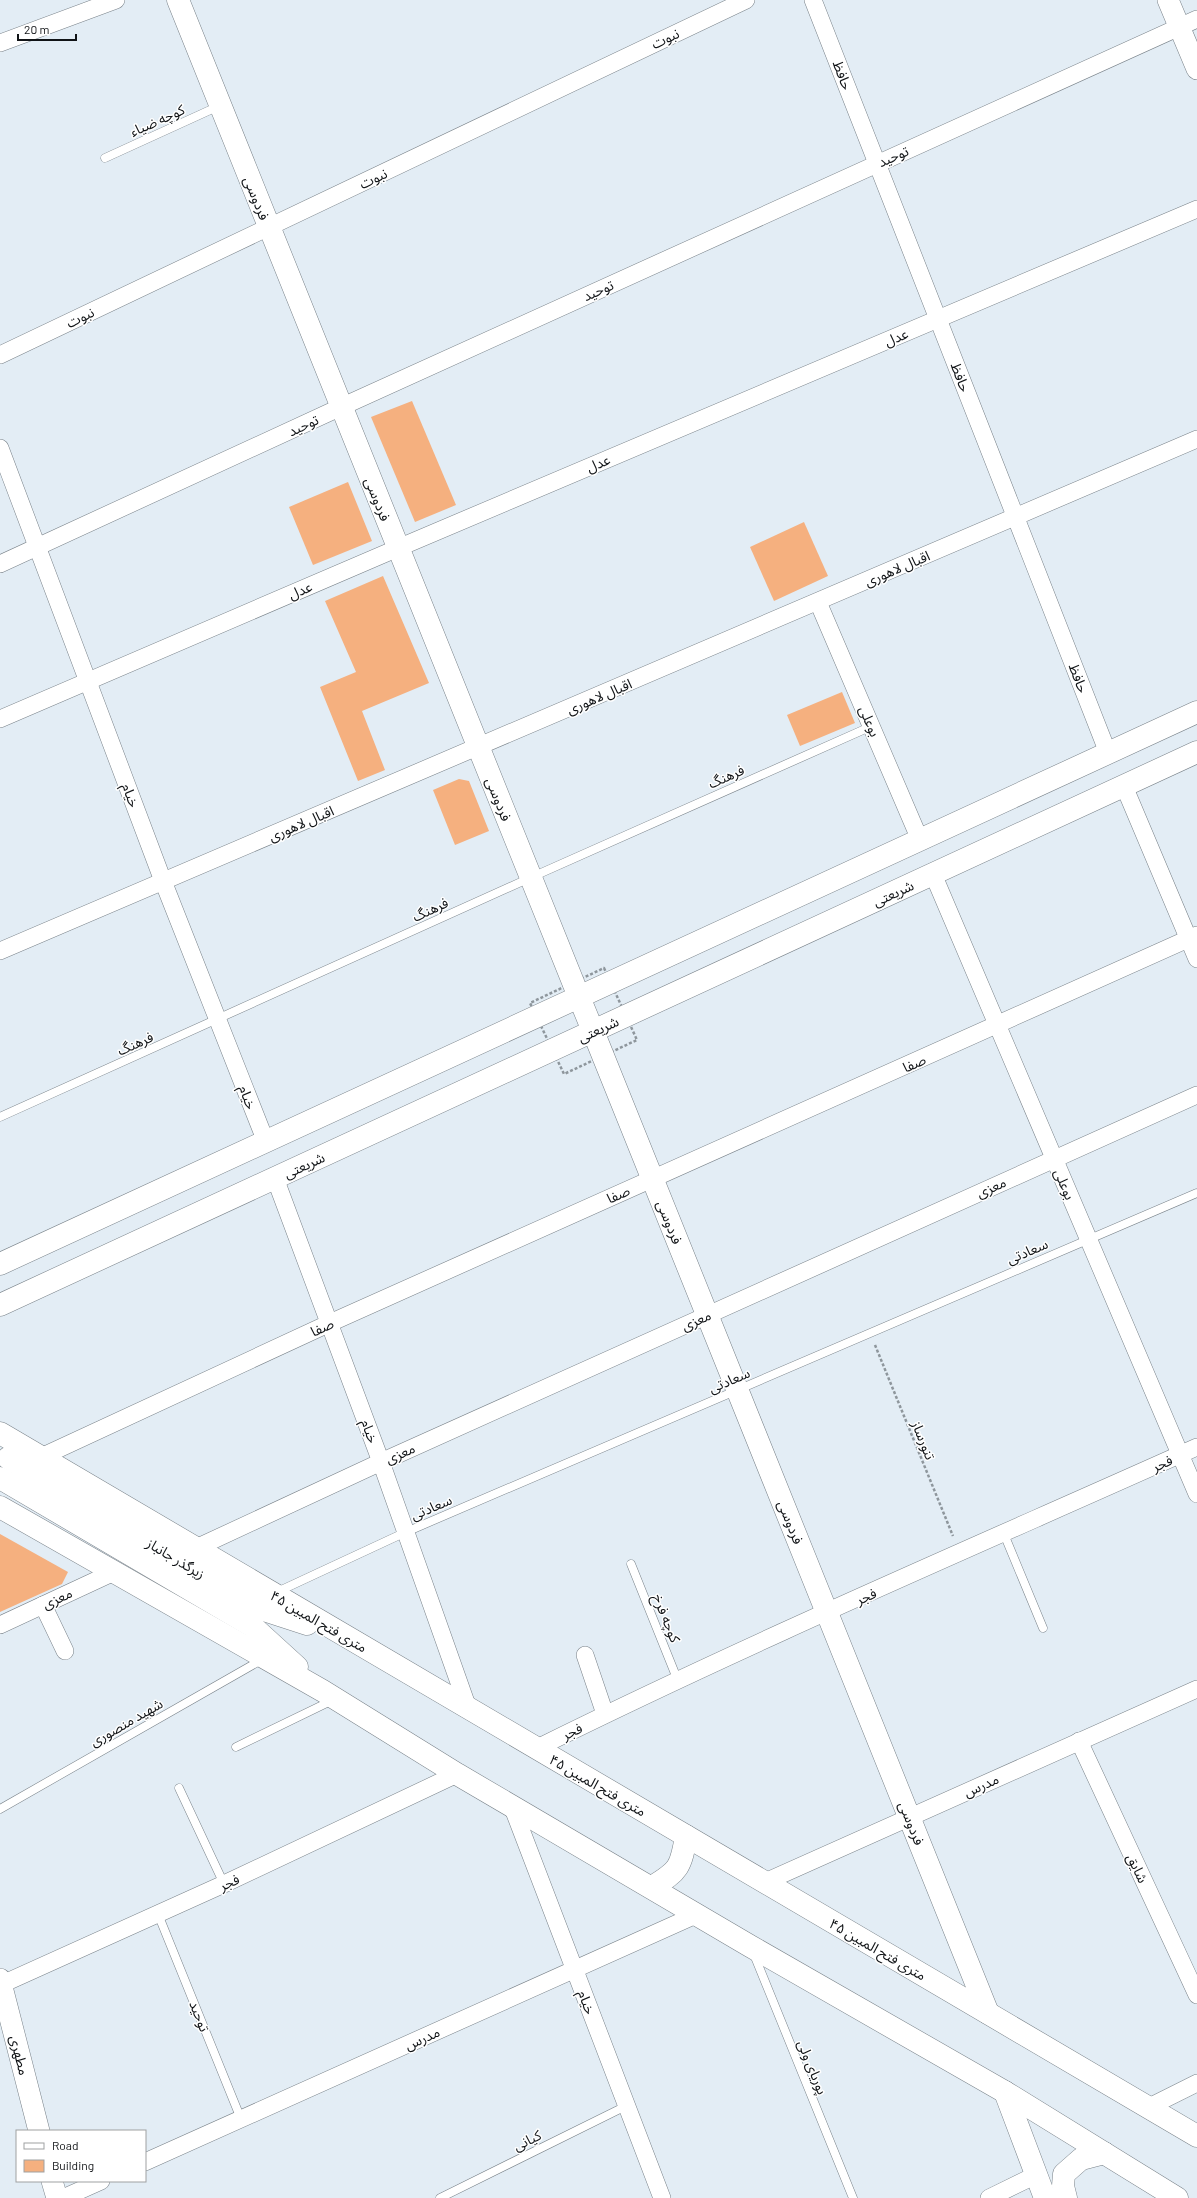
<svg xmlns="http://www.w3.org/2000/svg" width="1197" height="2198" font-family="Barlow,'Noto Sans Arabic',sans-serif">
<rect width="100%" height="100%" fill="#e3edf5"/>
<!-- building -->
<g fill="#f5b07f">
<polygon points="412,401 456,505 415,522 371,417"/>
<polygon points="348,482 372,541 313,565 289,507"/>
<polygon points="804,522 828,576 774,601 750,547"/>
<polygon points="383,576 429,683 362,711 385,770 358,781 320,687 356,672 325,601"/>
<polygon points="842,692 855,723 800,746 787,715"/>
<polygon points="459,779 469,781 489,831 455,845 433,790"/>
<polygon points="0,1534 68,1572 62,1584 0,1612"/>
</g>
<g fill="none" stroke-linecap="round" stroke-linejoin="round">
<defs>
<g id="service">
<polyline points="105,158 219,106"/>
<polyline points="0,1117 532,877 872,726"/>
<polyline points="1004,1534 1043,1628"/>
<polyline points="631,1564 678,1681"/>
<polyline points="277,1592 406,1532 1197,1193"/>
<polyline points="236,1747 333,1700"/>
<polyline points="179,1788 224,1884"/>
<polyline points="0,1809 263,1659"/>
<polyline points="158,1914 241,2119"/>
<polyline points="753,1952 853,2198"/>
<polyline points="440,2198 626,2106"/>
</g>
<g id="minor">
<polyline points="813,0 1108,753"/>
<polyline points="0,43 116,0"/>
<polyline points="0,355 746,0"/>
<polyline points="0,448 163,881 266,1142"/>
<polyline points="0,564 341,407 1197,19"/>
<polyline points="818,602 920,840"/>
<polyline points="0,719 398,548 1197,209"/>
<polyline points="1124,786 1197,959"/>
<polyline points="933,874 1197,1494"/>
<polyline points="0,951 1197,439"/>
<polyline points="275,1178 381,1462 468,1708"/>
<polyline points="41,1457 330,1323 1197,935"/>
<polyline points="196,1548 381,1462 1197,1095"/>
<polyline points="43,1605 65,1651"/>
<polyline points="0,1625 114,1572"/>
<polyline points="585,1655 605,1714"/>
<polyline points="1079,1741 1197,1995"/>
<path d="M 537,1748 C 753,1641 976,1546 1197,1447"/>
<polyline points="512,1806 662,2198"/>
<polyline points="765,1882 1197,1689"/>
<polyline points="0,1985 224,1884 457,1774"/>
<polyline points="1149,2107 1197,2083"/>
<polyline points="145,2162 698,1914"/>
<polyline points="63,2198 101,2181"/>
<polyline points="989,2198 1036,2175"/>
</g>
<g id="tertiary">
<polyline points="1168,0 1197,69"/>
<polyline points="0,1979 39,2131"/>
<polyline points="52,2181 57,2198"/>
</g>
<g id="secondary">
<polyline points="178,0 579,997"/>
<polyline points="593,1031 988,2013"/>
<polyline points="1005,2092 1045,2198"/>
<polyline points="1066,2198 1063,2186 1064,2174 1081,2159 1104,2153"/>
</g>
<g id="primary">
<polyline points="579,997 593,1031"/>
<polyline points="0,1264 1197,712"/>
<polyline points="0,1305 1197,752"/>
<polyline points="0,1433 1197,2136"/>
<polyline points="8,1458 264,1610 307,1624"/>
<polyline points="0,1478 252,1626 297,1667"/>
<polyline points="0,1507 323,1691 457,1774 750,1946 1005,2092 1177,2198"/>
<path d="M 652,1887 C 679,1871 681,1867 686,1836"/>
</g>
</defs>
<!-- service casing -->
<use href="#service" stroke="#798289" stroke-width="9"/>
<!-- minor casing -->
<use href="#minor" stroke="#798289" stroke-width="18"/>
<!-- tertiary casing -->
<use href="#tertiary" stroke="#798289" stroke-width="22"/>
<!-- secondary casing -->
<use href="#secondary" stroke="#798289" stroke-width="23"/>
<!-- primary casing -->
<use href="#primary" stroke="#798289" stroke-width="23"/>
<!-- path -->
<g stroke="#8e969c" stroke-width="2.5" stroke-dasharray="3 2" stroke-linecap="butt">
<polygon points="604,968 637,1040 564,1074 530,1003"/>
<polyline points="875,1345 953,1536"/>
</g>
<!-- service -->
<use href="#service" stroke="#fff" stroke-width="8"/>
<!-- minor -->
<use href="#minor" stroke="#fff" stroke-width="17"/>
<!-- tertiary -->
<use href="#tertiary" stroke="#fff" stroke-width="21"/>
<!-- secondary -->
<use href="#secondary" stroke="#fff" stroke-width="22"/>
<!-- primary -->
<use href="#primary" stroke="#fff" stroke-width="22"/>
</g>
<g text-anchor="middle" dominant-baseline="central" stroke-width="3" stroke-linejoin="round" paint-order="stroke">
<!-- street labels -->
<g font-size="14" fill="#101316" stroke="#fff">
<text transform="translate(665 38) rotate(-25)">نبوت</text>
<text transform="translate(843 75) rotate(69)">حافظ</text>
<text transform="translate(157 120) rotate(-24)">کوچه ضیاء</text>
<text transform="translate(893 156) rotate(-24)">توحید</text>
<text transform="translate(373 178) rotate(-25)">نبوت</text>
<text transform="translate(257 198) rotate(68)">فردوسی</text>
<text transform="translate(598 290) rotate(-24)">توحید</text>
<text transform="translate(80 317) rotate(-26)">نبوت</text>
<text transform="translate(896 337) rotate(-23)">عدل</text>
<text transform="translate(961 377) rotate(69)">حافظ</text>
<text transform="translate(303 425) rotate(-25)">توحید</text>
<text transform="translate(598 463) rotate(-23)">عدل</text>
<text transform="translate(378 499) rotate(68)">فردوسی</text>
<text transform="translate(897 568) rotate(-23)">اقبال لاهوری</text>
<text transform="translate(300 590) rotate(-23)">عدل</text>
<text transform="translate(1079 678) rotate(69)">حافظ</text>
<text transform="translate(599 696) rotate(-23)">اقبال لاهوری</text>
<text transform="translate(870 721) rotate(67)">بوعلی</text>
<text transform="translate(726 776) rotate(-24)">فرهنگ</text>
<text transform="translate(131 795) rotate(69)">خیام</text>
<text transform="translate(499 799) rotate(68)">فردوسی</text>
<text transform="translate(301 823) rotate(-23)">اقبال لاهوری</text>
<text transform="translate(893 893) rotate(-25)">شریعتی</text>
<text transform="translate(430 909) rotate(-25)">فرهنگ</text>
<text transform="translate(598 1029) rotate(-25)">شریعتی</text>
<text transform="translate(135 1043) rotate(-24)">فرهنگ</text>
<text transform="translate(914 1063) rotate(-24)">صفا</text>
<text transform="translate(248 1097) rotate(69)">خیام</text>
<text transform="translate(304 1165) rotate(-25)">شریعتی</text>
<text transform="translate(1065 1184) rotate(67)">بوعلی</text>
<text transform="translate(991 1187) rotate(-24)">معزی</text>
<text transform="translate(618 1194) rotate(-24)">صفا</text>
<text transform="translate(670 1222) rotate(68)">فردوسی</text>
<text transform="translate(1027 1251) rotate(-23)">سعادتی</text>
<text transform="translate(696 1320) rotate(-24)">معزی</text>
<text transform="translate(322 1327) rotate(-25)">صفا</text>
<text transform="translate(729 1380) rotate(-23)">سعادتی</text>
<text transform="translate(370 1431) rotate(70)">خیام</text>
<text transform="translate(924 1440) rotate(68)">تنورساز</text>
<text transform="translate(400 1453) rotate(-24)">معزی</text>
<text transform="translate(1162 1463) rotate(-24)">فجر</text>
<text transform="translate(431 1507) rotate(-23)">سعادتی</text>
<text transform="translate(791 1522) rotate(68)">فردوسی</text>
<text transform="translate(176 1558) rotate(31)">زیرگذر جانباز</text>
<text transform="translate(866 1596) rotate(-24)">فجر</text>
<text transform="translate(57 1598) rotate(-25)">معزی</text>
<text transform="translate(667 1618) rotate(68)">کوچه فرخ</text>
<text transform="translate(319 1621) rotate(30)">۴۵ متری فتح المبین</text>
<text transform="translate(126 1722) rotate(-30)">شهید منصوری</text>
<text transform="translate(572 1731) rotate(-26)">فجر</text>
<text transform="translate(598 1785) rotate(30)">۴۵ متری فتح المبین</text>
<text transform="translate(981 1785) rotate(-24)">مدرس</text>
<text transform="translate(912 1823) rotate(68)">فردوسی</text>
<text transform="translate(1138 1868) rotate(65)">شایق</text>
<text transform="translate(229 1882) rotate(-25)">فجر</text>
<text transform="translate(878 1949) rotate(30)">۴۵ متری فتح المبین</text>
<text transform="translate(587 2002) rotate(69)">خیام</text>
<text transform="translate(200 2016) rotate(68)">توحید</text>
<text transform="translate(422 2038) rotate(-24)">مدرس</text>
<text transform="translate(20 2055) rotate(76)">مطهری</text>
<text transform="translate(813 2067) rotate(68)">پوریای ولی</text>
<text transform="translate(527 2140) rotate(-26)">کیانی</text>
</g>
</g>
<!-- legend -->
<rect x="16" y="2130" width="130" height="52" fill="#ffffff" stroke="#9fa1a2"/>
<rect x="24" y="2143" width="20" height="6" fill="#ffffff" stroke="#9fa1a2"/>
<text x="52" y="2150" font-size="12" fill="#101316">Road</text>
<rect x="24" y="2160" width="20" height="12" fill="#f5b07f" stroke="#9fa1a2"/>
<text x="52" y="2170" font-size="12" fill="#101316">Building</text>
<!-- scale -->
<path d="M18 34v6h58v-6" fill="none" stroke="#101316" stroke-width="2"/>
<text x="24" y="34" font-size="12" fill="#101316" stroke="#ffffff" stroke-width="3" paint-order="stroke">20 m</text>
</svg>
